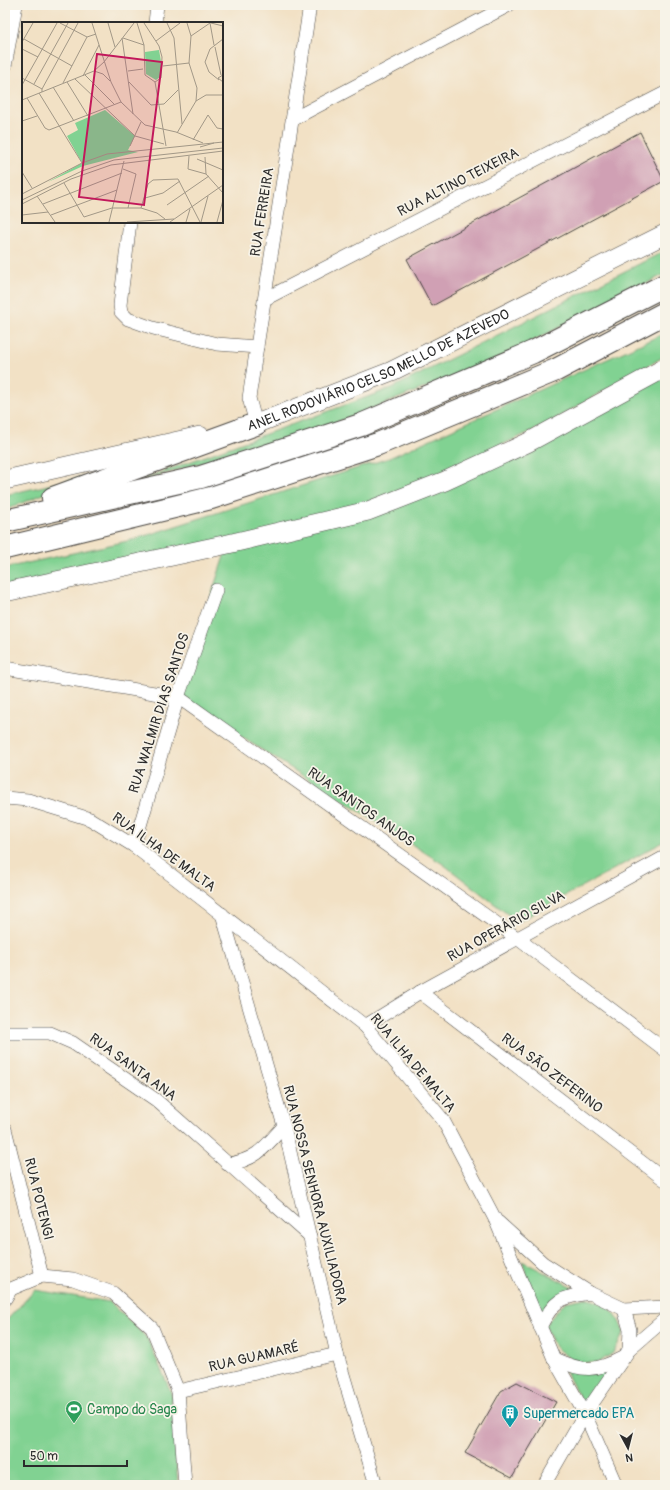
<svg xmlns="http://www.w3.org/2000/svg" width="670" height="1490" font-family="Pangolin,sans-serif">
<rect width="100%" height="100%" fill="#f7f3e8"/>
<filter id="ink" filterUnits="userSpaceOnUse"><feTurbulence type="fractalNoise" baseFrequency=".025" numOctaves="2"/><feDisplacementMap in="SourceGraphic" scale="8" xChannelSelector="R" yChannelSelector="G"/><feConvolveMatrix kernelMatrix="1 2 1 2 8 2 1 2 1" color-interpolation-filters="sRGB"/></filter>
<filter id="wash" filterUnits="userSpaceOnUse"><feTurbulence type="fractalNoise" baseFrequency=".012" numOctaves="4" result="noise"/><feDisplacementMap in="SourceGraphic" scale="16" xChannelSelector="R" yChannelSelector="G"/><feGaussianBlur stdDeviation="0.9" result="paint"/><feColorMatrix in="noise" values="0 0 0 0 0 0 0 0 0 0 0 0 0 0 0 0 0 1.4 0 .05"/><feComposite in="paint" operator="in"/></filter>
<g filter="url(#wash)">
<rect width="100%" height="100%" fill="#f2e1c5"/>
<!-- green -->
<g fill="#81d292" stroke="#567e5e">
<polygon points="665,251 665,274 491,362 322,428 126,485 392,388"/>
<polygon points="665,333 665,356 541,427 371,504 445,481 665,368 665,841 518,922 443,864 178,697 228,544 5,586 5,568 132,540 389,458"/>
<polygon points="87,476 5,510 5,495"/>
<polygon points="522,1261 574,1288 563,1293 541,1315"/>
<polygon points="35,1290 110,1302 147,1338 171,1392 178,1485 5,1485 5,1322"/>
<path d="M 585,1298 C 608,1304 616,1311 624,1333 L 613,1353 L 598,1363 L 574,1362 L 555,1347 L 545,1325 L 565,1302 Z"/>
<polygon points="563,1367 608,1369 587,1411"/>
</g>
<g id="blocks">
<!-- building -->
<g fill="#d0a0b4">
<polygon points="640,132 664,181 432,306 407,259"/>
<polygon points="517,1382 556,1402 512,1478 465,1453 501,1391"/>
</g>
</g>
</g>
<g filter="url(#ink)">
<use href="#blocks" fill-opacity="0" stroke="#494642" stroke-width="1"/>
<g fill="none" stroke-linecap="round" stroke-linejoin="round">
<defs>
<g id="street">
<polyline points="155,23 157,5"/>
<polyline points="5,66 16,5"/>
<polyline points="293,119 509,5"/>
<polyline points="130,222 120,305 121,312 128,319 153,328 217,344 257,347"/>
<polyline points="265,299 665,93"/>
<polyline points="256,424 249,398 310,5"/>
<polyline points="5,668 178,697 517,938 665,1050"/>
<polyline points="5,798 28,800 90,819 134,846 365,1026 443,1120 495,1219 554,1359 585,1414 616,1485"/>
<polyline points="134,846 178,697 216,590"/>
<polyline points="222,914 284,1126 337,1354 376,1485"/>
<polyline points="420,992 665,1180"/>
<polyline points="365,1026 420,992 665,857"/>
<polyline points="5,1033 50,1033 73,1043 156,1100 310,1236"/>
<polyline points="5,1129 42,1276"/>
<path d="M 227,1164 C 256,1161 266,1146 284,1126"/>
<polyline points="498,1222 543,1263 590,1293 624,1309 665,1307"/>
<polyline points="5,1299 11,1289 42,1276 73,1279 113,1293 152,1328 178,1391 185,1485"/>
<polyline points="624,1309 630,1330 629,1350"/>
<path d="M 540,1327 C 554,1300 560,1297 590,1293"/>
<path d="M 554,1359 C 583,1372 596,1372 624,1357"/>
<polyline points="178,1391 337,1354"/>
<polyline points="544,1485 585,1414 629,1350 665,1319"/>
</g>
<g id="secondary">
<path id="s1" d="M 241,427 L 256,424 L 392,371 L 665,234"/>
<polyline points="5,480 200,436"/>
<polyline points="5,592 228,544 368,511 445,481 527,443 665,368"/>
</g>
<g id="highway">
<polyline points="53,498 256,424"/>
<polyline points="5,521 201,477 361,425 533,352 665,285"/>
<polyline points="5,548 211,498 378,444 556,370 665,313"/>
</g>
</defs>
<!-- street casing -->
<use href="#street" stroke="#494642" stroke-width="14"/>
<!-- secondary casing -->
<use href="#secondary" stroke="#494642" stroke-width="20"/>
<!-- highway casing -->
<use href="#highway" stroke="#494642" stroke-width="24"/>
<!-- street -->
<use href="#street" stroke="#fff" stroke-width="13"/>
<!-- secondary -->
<use href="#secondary" stroke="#fff" stroke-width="19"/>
<!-- highway -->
<use href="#highway" stroke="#fff" stroke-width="22"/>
</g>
</g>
<!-- icons -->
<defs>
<symbol id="stadium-pin" viewBox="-11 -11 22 30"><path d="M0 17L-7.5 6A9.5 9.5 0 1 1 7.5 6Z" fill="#2e9e5b" stroke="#f7f3e8"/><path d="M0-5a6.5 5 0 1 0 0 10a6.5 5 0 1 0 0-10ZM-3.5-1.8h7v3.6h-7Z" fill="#fff"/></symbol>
<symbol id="building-pin" viewBox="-11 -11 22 30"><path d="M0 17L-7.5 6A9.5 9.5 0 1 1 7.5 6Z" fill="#0f9aa8" stroke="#f7f3e8"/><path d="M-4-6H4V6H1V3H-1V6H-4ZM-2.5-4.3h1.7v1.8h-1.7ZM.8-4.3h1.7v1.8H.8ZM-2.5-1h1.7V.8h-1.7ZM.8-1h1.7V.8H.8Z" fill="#fff"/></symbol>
</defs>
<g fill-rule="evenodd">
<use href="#stadium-pin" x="64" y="1399" width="20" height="27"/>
<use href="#building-pin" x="500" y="1403" width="20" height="27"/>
</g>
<g text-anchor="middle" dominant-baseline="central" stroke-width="3.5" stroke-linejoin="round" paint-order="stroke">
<!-- street labels -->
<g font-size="14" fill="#2b2b2b" stroke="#f7f3e8">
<text transform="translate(458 182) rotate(-27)">RUA ALTINO TEIXEIRA</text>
<text transform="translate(262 212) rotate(-81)">RUA FERREIRA</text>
<text stroke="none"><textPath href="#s1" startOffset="149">ANEL RODOVIÁRIO CELSO MELLO DE AZEVEDO</textPath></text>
<text transform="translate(159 713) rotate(-72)">RUA WALMIR DIAS SANTOS</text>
<text transform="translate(361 807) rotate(35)">RUA SANTOS ANJOS</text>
<text transform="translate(164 852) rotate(36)">RUA ILHA DE MALTA</text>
<text transform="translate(506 926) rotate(-29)">RUA OPERÁRIO SILVA</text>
<text transform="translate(413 1063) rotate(50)">RUA ILHA DE MALTA</text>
<text transform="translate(133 1067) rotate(36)">RUA SANTA ANA</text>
<text transform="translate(552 1073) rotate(37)">RUA SÃO ZEFERINO</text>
<text transform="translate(315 1195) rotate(76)">RUA NOSSA SENHORA AUXILIADORA</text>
<text transform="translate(39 1199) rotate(76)">RUA POTENGI</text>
<text transform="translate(254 1357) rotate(-13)">RUA GUAMARÉ</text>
</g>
<!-- leisure labels -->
<g font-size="14" fill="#27864d" stroke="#f7f3e8" text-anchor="start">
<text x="87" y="1409">Campo do Saga</text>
</g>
<!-- culture labels -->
<g font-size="14" fill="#0d838f" stroke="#f7f3e8" text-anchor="start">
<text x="523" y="1413">Supermercado EPA</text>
</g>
</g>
<!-- overview -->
<g transform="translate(22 22)">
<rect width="201" height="201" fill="#f2e1c5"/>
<path d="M 137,28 L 140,45 L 138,55 L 134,58 L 124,52 L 123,30 ZM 83,88 L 113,114 L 106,128 L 116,130 L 61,144 L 26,160 L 60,141 L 45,114 L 56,108 L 53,101 Z" fill="#81d292"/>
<path fill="none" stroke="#a29887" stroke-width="1" d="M 38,1 L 65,15M 70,1 L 89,60 L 99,80 L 123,103 L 154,110 L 181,121M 86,1 L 93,25M 115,1 L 122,23 L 123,53 L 133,60M 122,1 L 137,24 L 140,35 L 139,56 L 133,60M 145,1 L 152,16 L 160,102M 165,1 L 169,14 L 167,41 L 175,66 L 174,79M 188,1 L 192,23M 189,1 L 201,4M 169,14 L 188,1M 100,16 L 111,92M 101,16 L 122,23M 2,17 L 50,44M 134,19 L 158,1M 0,20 L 11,1M 193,25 L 199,53M 0,27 L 16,35M 141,44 L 167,41M 72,49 L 82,40 L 112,1M 106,49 L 121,47M 63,53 L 93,83M 201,53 L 196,56 L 201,60M 61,54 L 77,23M 0,56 L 20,67M 53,57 L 113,114 L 142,122M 197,58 L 187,50 L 183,40 L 188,27 L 201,17M 45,60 L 66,94M 107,60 L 129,83 L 142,82 L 156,68M 133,60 L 144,124M 41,61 L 65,15 L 74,12M 12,62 L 46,1M 0,63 L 35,1M 31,65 L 52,99M 20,70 L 20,67 L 56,1M 17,71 L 60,141M 5,76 L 23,106 L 27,108 L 99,80M 0,78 L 72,49 L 81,52 L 88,59M 0,99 L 15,94M 155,111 L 174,79 L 184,73 L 201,73M 171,118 L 186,93 L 195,106 L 201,107M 108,124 L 119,100M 178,125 L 192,121M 167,134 L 166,147 L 184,152M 183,135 L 184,152 L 201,171M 175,137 L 201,148M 101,147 L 114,152 L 106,186M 0,150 L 10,166M 42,161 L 62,195 L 90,186 L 119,186 L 135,191 L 143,197M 0,172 L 60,141 L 85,132 L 201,120M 15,174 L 33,200M 123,176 L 141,171 L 158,159M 0,178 L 60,149 L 92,138 L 201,126M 0,182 L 49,157 L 89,143 L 201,129M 21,182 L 100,151M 145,183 L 187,154M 119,186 L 126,162 L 131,158 L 156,157 L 178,200M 0,193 L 26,190M 29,193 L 95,168M 87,200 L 102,139M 105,200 L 152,197M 148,200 L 201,163M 164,200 L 168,187M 179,200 L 186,174M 195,200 L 201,178"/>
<path fill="#c2185b" fill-opacity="0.15" stroke="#c2185b" stroke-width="2" d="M 75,32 L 140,40 L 122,183 L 57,175 Z"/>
<rect width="201" height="201" fill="none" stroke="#2b2b2b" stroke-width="2"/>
</g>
<!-- margin -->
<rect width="670" height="1490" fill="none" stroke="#f7f3e8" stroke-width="20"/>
<!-- north arrow -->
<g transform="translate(628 1448) rotate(173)" stroke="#f7f3e8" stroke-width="3" paint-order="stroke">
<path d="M0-3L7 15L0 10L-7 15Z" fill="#2b2b2b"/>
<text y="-6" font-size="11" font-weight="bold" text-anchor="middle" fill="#2b2b2b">N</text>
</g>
<!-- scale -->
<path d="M24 1460v6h103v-6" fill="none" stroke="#2b2b2b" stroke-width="2"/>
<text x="30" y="1460" font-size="12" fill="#2b2b2b" stroke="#f7f3e8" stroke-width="3" paint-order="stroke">50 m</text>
</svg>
